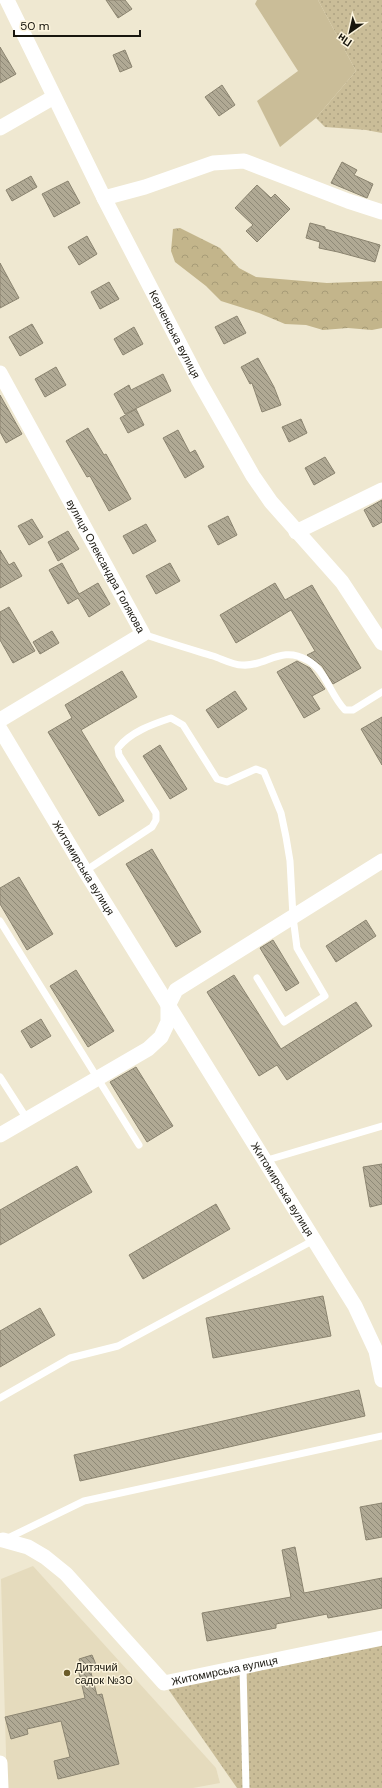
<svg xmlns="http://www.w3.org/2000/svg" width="382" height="1788" font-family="'DM Sans',sans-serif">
<defs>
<pattern id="grass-dots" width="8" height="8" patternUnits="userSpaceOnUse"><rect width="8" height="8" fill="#cabd98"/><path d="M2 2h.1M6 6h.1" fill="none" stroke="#ada282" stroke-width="1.8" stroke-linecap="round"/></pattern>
<pattern id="forest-crowns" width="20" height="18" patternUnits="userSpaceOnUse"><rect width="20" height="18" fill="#c3b58b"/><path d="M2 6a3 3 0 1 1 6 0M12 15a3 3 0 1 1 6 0" fill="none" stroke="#a79b77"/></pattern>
<pattern id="building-back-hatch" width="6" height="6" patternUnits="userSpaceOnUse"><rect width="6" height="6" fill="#b0a994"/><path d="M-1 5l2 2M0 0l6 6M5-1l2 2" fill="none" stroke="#8e8977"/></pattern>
</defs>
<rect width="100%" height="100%" fill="#efe8d1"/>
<!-- built -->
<polygon fill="#e5dbbd" points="33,1566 216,1768 220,1783 193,1788 7,1788 1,1579"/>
<!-- grass -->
<g fill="url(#grass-dots)">
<polygon points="318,0 382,0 382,133 366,130 325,127 316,118 356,71"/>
<polygon points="382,1638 382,1788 237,1788 164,1683"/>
</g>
<!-- forest -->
<polygon fill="url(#forest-crowns)" points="180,228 220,248 239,268 256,277 327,283 382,281 382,328 372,330 348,328 323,330 306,325 285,324 259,313 221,301 206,286 175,262 171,251 173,229"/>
<!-- garden -->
<polygon fill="#cabd98" points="257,0 318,0 356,71 316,118 280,147 257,101 298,71 255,4"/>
<!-- building -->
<g fill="url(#building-back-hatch)" stroke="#8b8470">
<polygon points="106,0 125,0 132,9 118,18"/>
<polygon points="0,47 16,74 0,83"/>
<polygon points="125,50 132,67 120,72 113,55"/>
<polygon points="222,85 235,105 219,116 205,97"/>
<polygon points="342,162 357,170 354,175 373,184 367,198 331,183"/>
<polygon points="31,176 37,187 12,201 6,190"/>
<polygon points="68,181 80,203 54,217 42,194"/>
<polygon points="257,185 271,198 275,194 290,209 257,242 246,231 253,225 235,208"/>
<polygon points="310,223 325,227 325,229 380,245 375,262 338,252 319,248 320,242 306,238"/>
<polygon points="87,236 97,254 79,265 68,247"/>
<polygon points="0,263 19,298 0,308"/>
<polygon points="109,282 119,299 100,309 91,292"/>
<polygon points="237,316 246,333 224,344 215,327"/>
<polygon points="32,324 43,343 20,356 9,337"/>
<polygon points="134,327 143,344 123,355 114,339"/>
<polygon points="258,358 274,387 281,405 262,412 252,383 250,384 241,367"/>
<polygon points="56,367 66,385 45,397 35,379"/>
<polygon points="163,374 171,391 125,414 114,394 129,385 131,390"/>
<polygon points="0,395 22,434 6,443 0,432"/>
<polygon points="136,409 144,425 128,433 120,418"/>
<polygon points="301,419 307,433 289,442 282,427"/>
<polygon points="88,428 104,455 106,454 131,499 109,511 90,476 87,477 66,441"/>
<polygon points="178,430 190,453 195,450 204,467 185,478 163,438"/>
<polygon points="325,457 335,473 314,485 305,468"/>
<polygon points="382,500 382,522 373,527 364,510"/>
<polygon points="228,516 237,535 218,545 208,526"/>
<polygon points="32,519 43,537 29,545 18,526"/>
<polygon points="146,524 156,541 133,554 123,536"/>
<polygon points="68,531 79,549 58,561 48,542"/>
<polygon points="0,550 9,565 14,562 22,576 0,588"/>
<polygon points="62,563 79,594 98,583 110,604 89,617 78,598 68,604 49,570"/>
<polygon points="170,563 180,581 156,594 146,576"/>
<polygon points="275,583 285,600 312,585 361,668 333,684 322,666 307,655 315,651 291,610 236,643 220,615"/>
<polygon points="9,607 35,651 13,663 0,640 0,612"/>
<polygon points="52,631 59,643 40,654 33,642"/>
<polygon points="297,661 310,668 325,689 312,696 320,709 304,718 277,672"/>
<polygon points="122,671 137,697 81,730 124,801 99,816 48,732 72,718 65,705"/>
<polygon points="235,691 247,709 218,728 206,710"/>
<polygon points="382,717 382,765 361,729"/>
<polygon points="160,745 187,789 170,799 143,756"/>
<polygon points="152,849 201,932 176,947 126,864"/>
<polygon points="19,877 53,934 27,950 0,904 0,888"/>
<polygon points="366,920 376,936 336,962 326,946"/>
<polygon points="273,940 299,983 286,991 260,948"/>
<polygon points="76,970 114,1031 88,1047 50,986"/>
<polygon points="234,975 281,1049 356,1002 372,1026 287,1080 277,1065 259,1076 207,992"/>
<polygon points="41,1019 51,1036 31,1048 21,1031"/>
<polygon points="136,1067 173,1126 147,1142 110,1082"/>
<polygon points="382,1164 382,1204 370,1207 363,1167"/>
<polygon points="77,1166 92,1192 0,1245 0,1210"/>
<polygon points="216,1204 230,1229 143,1279 129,1255"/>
<polygon points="323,1296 331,1336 213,1358 206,1318"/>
<polygon points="40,1308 55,1335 0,1367 0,1331"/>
<polygon points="359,1390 365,1416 80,1481 74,1455"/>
<polygon points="382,1503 382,1537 366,1540 360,1507"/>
<polygon points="295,1547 304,1593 382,1578 382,1608 328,1618 327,1614 276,1624 276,1628 207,1641 202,1613 291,1597 282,1550"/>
<polygon points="92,1655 97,1667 90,1669 97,1695 102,1694 119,1764 58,1779 54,1761 70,1757 61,1721 27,1729 28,1734 11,1739 5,1717 85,1698 78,1669 82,1668 79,1659"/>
</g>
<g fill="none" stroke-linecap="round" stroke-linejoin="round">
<!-- service -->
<g stroke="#fff" stroke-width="7">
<path d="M 143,634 C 166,642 190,649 213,656 C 222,659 233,665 242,665 C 266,667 281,645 307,660 C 326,670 330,695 345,710 L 353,710 L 382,692"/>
<path d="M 85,871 L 152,827 L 156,820 L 156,813 L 119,755 L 118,748 C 130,732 153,724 171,718 L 183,725 L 217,779 L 227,782 L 256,769 L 264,772 L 281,813 L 286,837 L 290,861 L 293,917 L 297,948 L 325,996 L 284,1022 L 257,978"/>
<polyline points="0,921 139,1145"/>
<polyline points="0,1077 27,1119"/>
<polyline points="264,1161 382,1126"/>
<polyline points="0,1398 70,1358 118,1346 314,1240"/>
<polyline points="6,1539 84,1501 382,1436"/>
<polyline points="243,1667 246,1788"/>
</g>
<!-- minor -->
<g stroke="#fff" stroke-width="15">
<path id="s1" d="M 7,0 L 104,198 L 199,381 L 253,476 L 271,502 L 342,582 L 382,643"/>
<polyline points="0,128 54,97"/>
<polyline points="104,198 145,187 213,163 244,161 348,201 382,212"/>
<path id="s2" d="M 0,373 L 143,634 L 0,720"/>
<polyline points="296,532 382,490"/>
<path id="s3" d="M 0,729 L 85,871 L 355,1306 L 376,1351 L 382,1380"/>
<polyline points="0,1135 148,1049 161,1037 168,1022 168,1006 176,990 382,861"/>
<path id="s4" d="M 3,1540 L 28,1547 L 45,1557 L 66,1574 L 164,1683 L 382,1638"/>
<polyline points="0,1763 1,1788"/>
</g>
</g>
<!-- markers -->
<circle fill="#6c5c29" stroke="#fdf5de" stroke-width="1.5" cx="67" cy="1673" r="4"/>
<g text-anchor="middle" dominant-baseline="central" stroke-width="3" stroke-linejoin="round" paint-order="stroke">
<!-- street labels -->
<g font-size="11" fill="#18160e" stroke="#fdf5de">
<text stroke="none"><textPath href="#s1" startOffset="374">Керченська вулиця</textPath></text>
<text stroke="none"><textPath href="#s2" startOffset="220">вулиця Олександра Голякова</textPath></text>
<text stroke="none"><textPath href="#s3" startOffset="162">Житомирська вулиця</textPath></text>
<text stroke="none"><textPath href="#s3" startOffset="540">Житомирська вулиця</textPath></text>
<text stroke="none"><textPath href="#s4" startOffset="281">Житомирська вулиця</textPath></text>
</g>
<!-- poi labels -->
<g font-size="11" fill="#18160e" stroke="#fdf5de" text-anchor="start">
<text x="75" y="1667">Дитячий<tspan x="75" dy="13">садок №30</tspan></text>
</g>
</g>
<!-- north arrow -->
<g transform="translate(350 32) rotate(214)" stroke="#fdf5de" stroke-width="3" paint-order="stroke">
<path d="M0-3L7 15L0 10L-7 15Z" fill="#18160e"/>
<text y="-6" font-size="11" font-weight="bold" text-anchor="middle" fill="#18160e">Пн</text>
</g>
<!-- scale -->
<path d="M14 30v6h126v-6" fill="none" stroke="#18160e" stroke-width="2"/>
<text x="20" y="30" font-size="12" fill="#18160e" stroke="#fdf5de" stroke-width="3" paint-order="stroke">50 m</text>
</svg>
